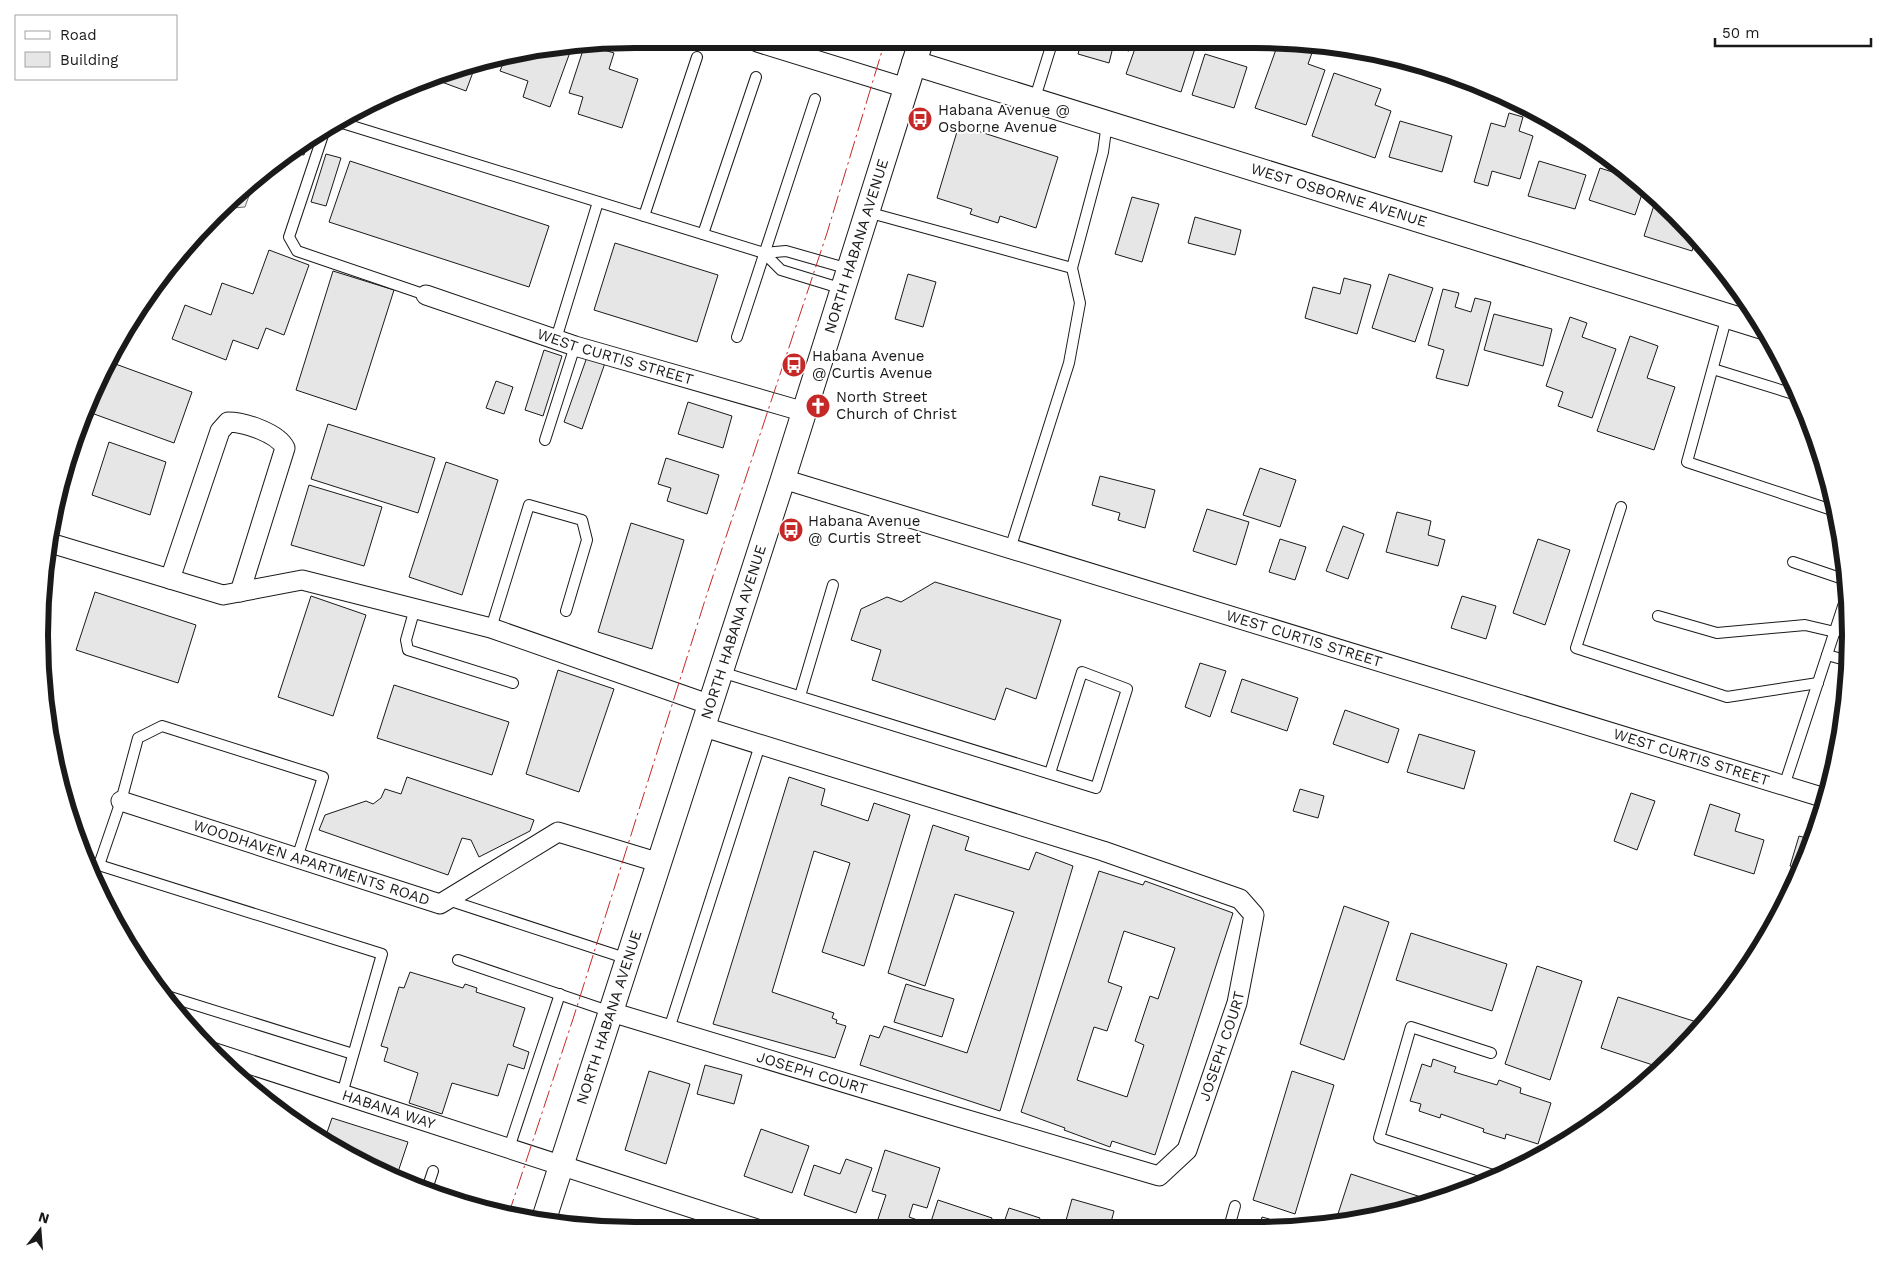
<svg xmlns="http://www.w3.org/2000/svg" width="1890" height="1270" font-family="'Work Sans',sans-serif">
<rect width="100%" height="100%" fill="#fff"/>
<!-- built -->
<polygon fill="#ededed" stroke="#6a6a6a" points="256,176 245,207 221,209 242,187"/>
<!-- building -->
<g fill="#e6e6e6" stroke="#1a1a1a" fill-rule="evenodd">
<polygon points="1198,39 1181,92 1126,74 1138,40"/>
<polygon points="1082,40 1132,40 1129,51 1113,47 1109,63 1078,54"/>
<polygon points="1279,41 1289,42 1313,50 1308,64 1325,70 1306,125 1255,108"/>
<polygon points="557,44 573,44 550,107 523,97 528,81 500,71 506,56"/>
<polygon points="585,44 614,53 609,69 638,79 622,128 578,114 583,97 569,93"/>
<polygon points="1205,54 1247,67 1234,108 1192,95"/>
<polygon points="493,59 490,68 476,64 466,91 439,81 444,70"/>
<polygon points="1334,73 1381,89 1375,105 1391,111 1375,158 1312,136"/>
<polygon points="1509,113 1523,117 1519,131 1533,136 1520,179 1492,171 1488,186 1474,182 1491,123 1505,127"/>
<polygon points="1400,121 1452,136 1442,172 1389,157"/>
<polygon points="959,125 1058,157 1036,228 1000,216 998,223 970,214 972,209 937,198"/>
<polygon points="308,137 304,155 287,152 304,139"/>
<polygon points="326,154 341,158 326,206 311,202"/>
<polygon points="350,161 549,226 529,287 329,222"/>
<polygon points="1539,161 1586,175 1575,209 1528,196"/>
<polygon points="1600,168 1640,181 1645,185 1635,215 1589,200"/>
<polygon points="1657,196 1676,213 1696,238 1692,251 1644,236"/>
<polygon points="1132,197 1159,204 1142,262 1115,254"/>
<polygon points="1195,217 1241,230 1235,255 1188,243"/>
<polygon points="1700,241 1711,256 1697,251"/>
<polygon points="615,243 718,275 697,342 594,310"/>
<polygon points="269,250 309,265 284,335 266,328 258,349 233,340 226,360 172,339 185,305 211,315 222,283 253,294"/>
<polygon points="333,271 394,290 356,410 296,390"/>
<polygon points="908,274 936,282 923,327 895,319"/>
<polygon points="1389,274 1433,288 1415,342 1372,328"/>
<polygon points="1344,278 1371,285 1357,334 1305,318 1313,287 1340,294"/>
<polygon points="1443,289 1459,293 1455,307 1471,312 1475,298 1491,302 1468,386 1436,378 1444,350 1428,345"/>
<polygon points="1494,314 1552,329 1543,366 1484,350"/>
<polygon points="1570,317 1587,323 1582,337 1616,349 1592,418 1558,406 1563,392 1546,386"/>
<polygon points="1630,336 1658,346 1647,378 1675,387 1654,450 1597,431"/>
<polygon points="544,350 562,356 543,416 525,410"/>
<polygon points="587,357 605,363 582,429 564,422"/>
<polygon points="110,362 192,392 174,443 83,410"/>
<polygon points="496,381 513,387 504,414 486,408"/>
<polygon points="688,402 732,416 723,448 678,434"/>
<polygon points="328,424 435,458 418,513 311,479"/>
<polygon points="109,442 166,462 150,515 92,495"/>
<polygon points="666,458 719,475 707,514 667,501 671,488 658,484"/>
<polygon points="446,462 498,480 462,595 409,577"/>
<polygon points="1260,468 1296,480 1280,527 1243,515"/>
<polygon points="1100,476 1155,490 1145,528 1118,520 1120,513 1092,505"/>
<polygon points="309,485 382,507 364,566 291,545"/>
<polygon points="1207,509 1249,522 1236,565 1193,551"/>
<polygon points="1397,512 1431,521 1428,535 1445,540 1438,566 1386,552"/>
<polygon points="631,523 684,540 652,649 598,632"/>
<polygon points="1343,526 1364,534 1348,579 1326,571"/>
<polygon points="1280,539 1306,547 1295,580 1269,572"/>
<polygon points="1538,539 1570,550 1545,625 1513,613"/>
<polygon points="935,582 1061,620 1036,699 1006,688 995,720 872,680 881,650 851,640 861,609 887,597 901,602"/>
<polygon points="95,592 196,625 178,683 76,650"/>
<polygon points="311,596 366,615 333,716 278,697"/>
<polygon points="1462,596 1496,606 1486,639 1451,628"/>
<polygon points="1200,663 1226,671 1210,717 1185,707"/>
<polygon points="558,670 614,689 579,792 526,774"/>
<polygon points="1242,679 1298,698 1287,731 1231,712"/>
<polygon points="394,685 509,722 492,775 377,738"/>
<polygon points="1345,710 1399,729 1388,763 1333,744"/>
<polygon points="1844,712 1840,751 1835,765 1827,763"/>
<polygon points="1419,734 1475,751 1464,789 1407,772"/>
<polygon points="407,777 525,817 534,820 530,831 479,857 471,840 462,838 448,875 319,830 325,815 366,801 373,804 381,798 385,789 401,794"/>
<polygon points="789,777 825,789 821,805 868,821 874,803 910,815 864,966 822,952 850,863 814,851 772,992 834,1013 832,1018 837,1020 836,1023 846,1026 835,1058 713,1024"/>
<polygon points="1300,789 1324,796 1318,818 1293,811"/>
<polygon points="1631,793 1655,801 1637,850 1614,841"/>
<polygon points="1710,804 1740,814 1735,831 1764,840 1754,874 1694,855"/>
<polygon points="933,825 969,837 965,850 1029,870 1036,852 1073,866 1000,1111 860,1065 870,1035 879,1038 884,1026 967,1053 1014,912 955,894 925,986 888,973"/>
<polygon points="1799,836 1813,840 1802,870 1790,866"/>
<path d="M 1099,871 L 1143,885 L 1145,881 L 1233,913 L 1155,1155 L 1112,1141 L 1110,1147 L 1064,1130 L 1065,1128 L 1021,1112 ZM 1124,931 L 1175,948 L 1158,999 L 1150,996 L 1135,1041 L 1144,1045 L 1127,1097 L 1077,1080 L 1094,1027 L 1107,1031 L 1122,987 L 1108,982 Z"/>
<polygon points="1344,906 1389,922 1344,1060 1300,1044"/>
<polygon points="1411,933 1507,964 1492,1011 1396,980"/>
<polygon points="1537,966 1582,981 1550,1080 1505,1064"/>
<polygon points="410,972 463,988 465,984 477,988 476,992 525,1008 513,1046 529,1052 524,1069 508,1064 498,1096 452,1083 442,1114 409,1103 418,1073 384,1061 388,1048 381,1046 399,987 404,988"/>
<polygon points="906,984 954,999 942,1037 894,1022"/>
<polygon points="1618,997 1703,1024 1677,1056 1662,1068 1601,1048"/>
<polygon points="1433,1059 1456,1067 1454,1072 1497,1085 1499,1080 1521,1088 1520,1093 1551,1103 1538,1144 1506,1134 1505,1139 1483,1132 1484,1129 1441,1114 1440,1118 1419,1111 1421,1104 1410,1101 1422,1064 1431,1067"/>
<polygon points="705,1065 742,1075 734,1104 697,1094"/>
<polygon points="649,1071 690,1084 666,1164 625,1150"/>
<polygon points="1292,1071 1334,1085 1295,1214 1253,1200"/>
<polygon points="332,1118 408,1142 396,1178 371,1170 324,1141"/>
<polygon points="761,1129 809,1146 792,1193 744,1176"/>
<polygon points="885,1150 940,1168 927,1208 913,1204 909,1217 923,1222 919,1231 907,1231 877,1222 886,1195 872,1191"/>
<polygon points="846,1159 872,1168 856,1213 804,1195 814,1165 840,1174"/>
<polygon points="1351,1174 1433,1201 1372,1220 1335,1223"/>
<polygon points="1072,1199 1114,1211 1110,1226 1123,1230 1123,1231 1063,1231"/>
<polygon points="938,1200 992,1218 988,1231 928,1231"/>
<polygon points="1009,1208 1040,1218 1035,1231 1001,1231"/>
<polygon points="1262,1217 1295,1226 1294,1227 1258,1231"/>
</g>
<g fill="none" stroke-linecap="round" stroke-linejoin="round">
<defs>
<g id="service">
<polyline points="1034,101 1053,40"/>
<polyline points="339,122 764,253 786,251 849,269"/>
<polyline points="325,129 289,237 297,251 426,295"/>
<polyline points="867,212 1072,268 1103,152 1107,123"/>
<polyline points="644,216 697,57"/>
<polyline points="703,234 756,77"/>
<polyline points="764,253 781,270 843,289"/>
<polyline points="1727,316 1687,462 1838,512"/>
<polyline points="737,337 815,99"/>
<polyline points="556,339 598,202"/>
<polyline points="1713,369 1800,396"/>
<polyline points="545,440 575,346"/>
<polyline points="1621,507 1576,648 1727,697 1818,683"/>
<polyline points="1010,549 1069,363 1080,303 1072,268"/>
<polyline points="1793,562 1846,580"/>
<polyline points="415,608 406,640 408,650 513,683"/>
<polyline points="1658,616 1717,633 1805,625 1835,632"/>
<polyline points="491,628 529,505 582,520 587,540 566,611"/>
<polyline points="1827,655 1849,661"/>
<polyline points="721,672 1096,788 1127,689 1082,672 1050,773"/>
<polyline points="800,696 833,585"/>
<polyline points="1784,786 1847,594"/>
<polyline points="86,861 382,954 342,1094"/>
<polyline points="99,865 121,801 138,738 162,726 323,777 297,858"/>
<polyline points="448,900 628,959"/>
<polyline points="458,960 611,1012"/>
<polyline points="167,996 353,1054"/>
<polyline points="669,1029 760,745"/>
<polyline points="1491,1053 1411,1027 1379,1138 1499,1177"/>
<polyline points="509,1148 560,994"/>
<polyline points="427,1189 433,1171"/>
<polyline points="1228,1231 1235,1206"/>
</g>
<g id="minor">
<polyline points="757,42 906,88"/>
<path id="s1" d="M 426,295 L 575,346 L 805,412"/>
<path id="s2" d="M 783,479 L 1825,798"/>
<polyline points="47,542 223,595 302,580 491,628 711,705"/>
<path d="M 170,579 L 220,431 L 228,422 C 244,422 278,433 285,448 L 240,592"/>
<path id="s3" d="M 121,801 L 440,904 L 558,832 L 660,863"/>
<path id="s4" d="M 611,1012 L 958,1117 L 1159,1176 L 1187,1150 L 1237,1003 L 1254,915 L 1240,899 L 1103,851 L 704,727"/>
<path id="s5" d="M 209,1051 L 763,1231"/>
</g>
<g id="tertiary">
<path id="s6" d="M 914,63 L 1763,327"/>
<path id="s7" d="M 543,1222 L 783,479 L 921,41"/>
</g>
</defs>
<!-- service casing -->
<use href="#service" stroke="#1a1a1a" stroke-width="12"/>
<!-- minor casing -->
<use href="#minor" stroke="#1a1a1a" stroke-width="21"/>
<!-- tertiary casing -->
<use href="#tertiary" stroke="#1a1a1a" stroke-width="26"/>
<!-- service -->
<use href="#service" stroke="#fff" stroke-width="10"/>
<!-- minor -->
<use href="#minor" stroke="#fff" stroke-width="19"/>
<!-- tertiary -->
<use href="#tertiary" stroke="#fff" stroke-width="24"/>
<!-- power -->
<polyline stroke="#c62828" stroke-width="1" stroke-dasharray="18 4 2.5 4" stroke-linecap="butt" points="508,1216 573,1019 706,597 827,233 885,41"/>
</g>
<!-- icons -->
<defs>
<symbol id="bus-disc" viewBox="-11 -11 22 22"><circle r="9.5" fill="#c62828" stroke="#fff"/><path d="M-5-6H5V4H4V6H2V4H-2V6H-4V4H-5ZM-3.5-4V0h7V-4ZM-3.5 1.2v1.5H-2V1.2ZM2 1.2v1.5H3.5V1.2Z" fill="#fff"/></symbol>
<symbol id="church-disc" viewBox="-11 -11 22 22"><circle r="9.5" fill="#c62828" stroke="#fff"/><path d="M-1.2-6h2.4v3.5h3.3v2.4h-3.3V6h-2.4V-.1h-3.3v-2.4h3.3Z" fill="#fff"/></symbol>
</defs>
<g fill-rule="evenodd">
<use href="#bus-disc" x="906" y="105" width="28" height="28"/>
<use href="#bus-disc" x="780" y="351" width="28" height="28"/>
<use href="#church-disc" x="804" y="392" width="28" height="28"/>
<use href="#bus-disc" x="777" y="516" width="28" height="28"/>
</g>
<g text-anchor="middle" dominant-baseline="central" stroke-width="4" stroke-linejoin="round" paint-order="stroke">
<!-- poi labels -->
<g font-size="15" fill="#1a1a1a" stroke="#fff" text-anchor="start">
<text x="938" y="110">Habana Avenue @<tspan x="938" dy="17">Osborne Avenue</tspan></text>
<text x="812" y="356">Habana Avenue<tspan x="812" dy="17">@ Curtis Avenue</tspan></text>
<text x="836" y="397">North Street<tspan x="836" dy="17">Church of Christ</tspan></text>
<text x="808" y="521">Habana Avenue<tspan x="808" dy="17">@ Curtis Street</tspan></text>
</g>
<!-- street labels -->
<g font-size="15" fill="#1a1a1a" stroke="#fff">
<text stroke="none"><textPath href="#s6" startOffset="445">WEST OSBORNE AVENUE</textPath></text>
<text stroke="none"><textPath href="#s7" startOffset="1025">NORTH HABANA AVENUE</textPath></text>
<text stroke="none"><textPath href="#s1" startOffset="199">WEST CURTIS STREET</textPath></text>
<text stroke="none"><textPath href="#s7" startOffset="620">NORTH HABANA AVENUE</textPath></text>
<text stroke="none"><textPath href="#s2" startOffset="545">WEST CURTIS STREET</textPath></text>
<text stroke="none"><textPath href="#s2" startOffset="950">WEST CURTIS STREET</textPath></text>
<text stroke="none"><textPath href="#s3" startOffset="200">WOODHAVEN APARTMENTS ROAD</textPath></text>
<text stroke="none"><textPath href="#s7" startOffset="215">NORTH HABANA AVENUE</textPath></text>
<text stroke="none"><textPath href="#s4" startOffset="720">JOSEPH COURT</textPath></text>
<text stroke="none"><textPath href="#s4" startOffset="210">JOSEPH COURT</textPath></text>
<text stroke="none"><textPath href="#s5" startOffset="189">HABANA WAY</textPath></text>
</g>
</g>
<!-- crop -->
<path d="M0 0H1890V1270H0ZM635 48H1255A587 587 0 0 1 1842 635V635A587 587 0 0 1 1255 1222H635A587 587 0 0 1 48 635V635A587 587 0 0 1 635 48Z" fill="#fff" fill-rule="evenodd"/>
<path fill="none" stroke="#1a1a1a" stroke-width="6" d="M635 48H1255A587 587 0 0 1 1842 635V635A587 587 0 0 1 1255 1222H635A587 587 0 0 1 48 635V635A587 587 0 0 1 635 48Z"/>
<!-- legend -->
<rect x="15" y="15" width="162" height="65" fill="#ffffff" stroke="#a3a3a3"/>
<rect x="25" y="31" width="25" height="8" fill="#ffffff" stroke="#a3a3a3"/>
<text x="60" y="40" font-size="15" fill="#1a1a1a">Road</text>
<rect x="25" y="52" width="25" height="15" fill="#e6e6e6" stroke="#a3a3a3"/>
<text x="60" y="65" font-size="15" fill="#1a1a1a">Building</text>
<!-- north arrow -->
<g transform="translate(40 1230) rotate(17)" stroke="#ffffff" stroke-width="4" paint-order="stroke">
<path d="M0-4L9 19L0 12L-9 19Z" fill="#1a1a1a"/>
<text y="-8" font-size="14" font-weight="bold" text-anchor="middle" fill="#1a1a1a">N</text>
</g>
<!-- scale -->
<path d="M1715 38v8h156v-8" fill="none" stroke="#1a1a1a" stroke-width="2.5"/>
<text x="1722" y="38" font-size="15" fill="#1a1a1a" stroke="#ffffff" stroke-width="4" paint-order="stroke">50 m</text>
</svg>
